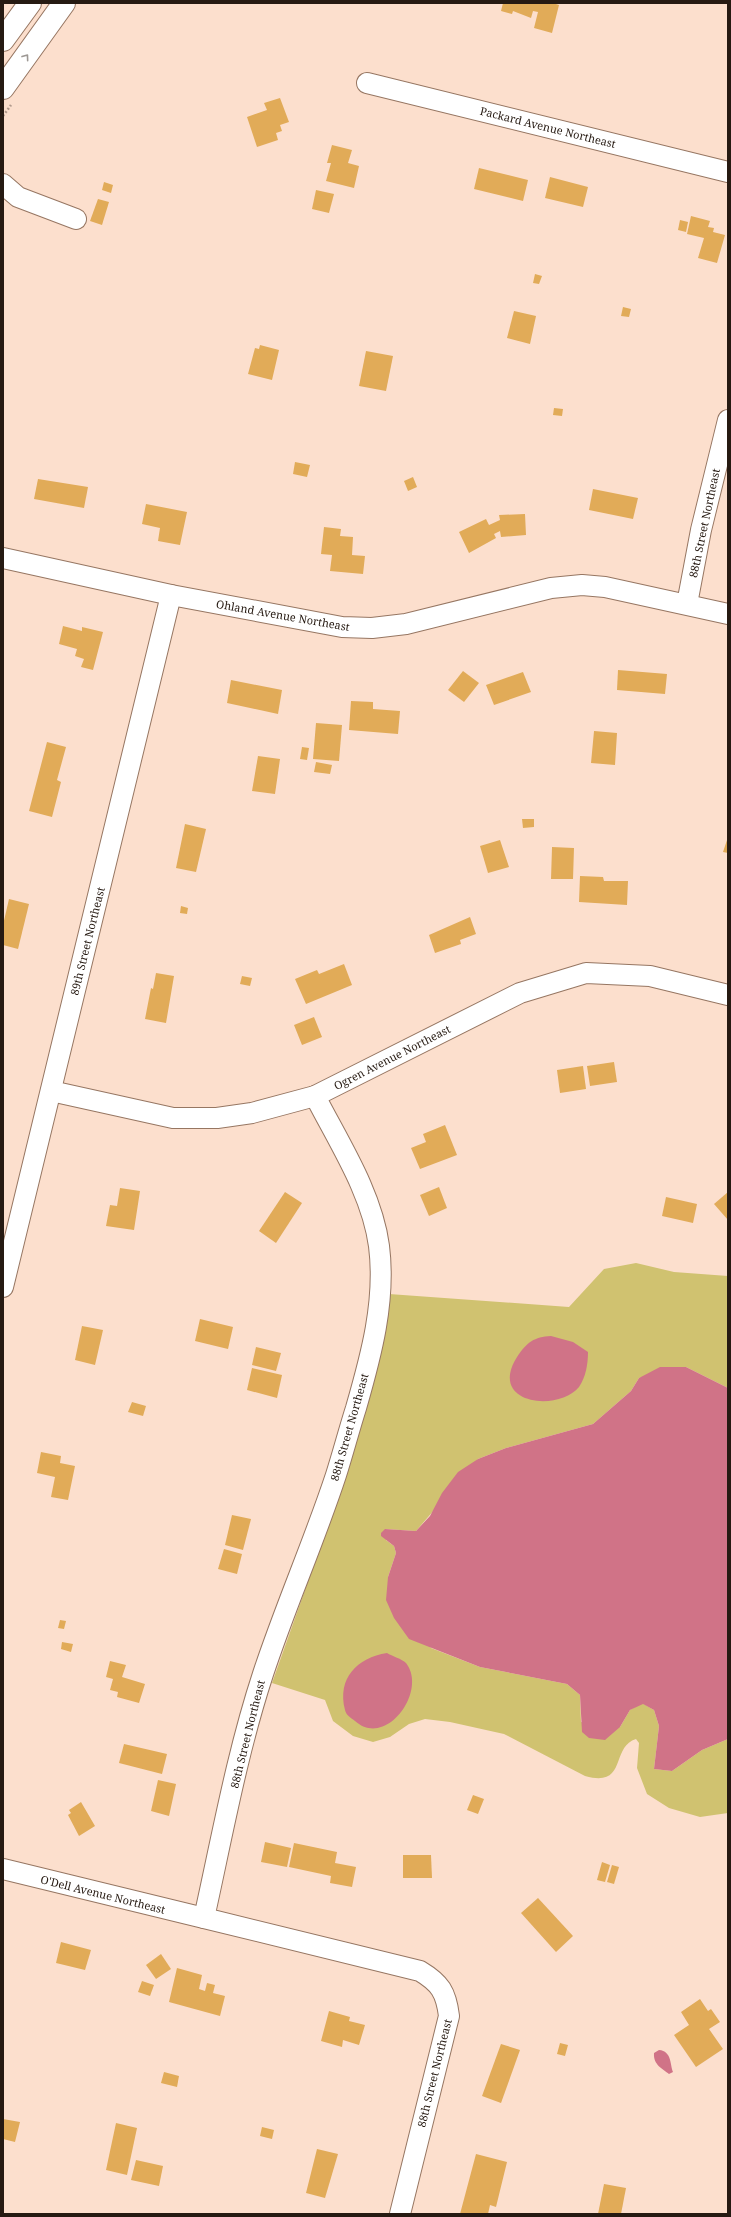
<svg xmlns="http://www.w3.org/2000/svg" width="731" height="2217" font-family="'Noto Serif',serif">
<rect width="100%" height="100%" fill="#fcdfcd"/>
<!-- green -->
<path fill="#d0c270" d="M 636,1263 L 674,1272 L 728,1276 L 728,1388 L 686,1367 L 639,1378 L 631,1391 L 593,1424 L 506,1448 L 478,1459 L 416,1531 L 385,1529 L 386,1540 L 394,1546 L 396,1553 L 388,1577 L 431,1648 L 480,1667 L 567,1684 L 580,1695 L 581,1722 L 620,1727 L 630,1710 L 642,1703 L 654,1710 L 659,1726 L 654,1769 L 672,1771 L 702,1750 L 728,1739 L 728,1813 L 700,1817 L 669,1808 L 647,1794 L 637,1768 L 639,1743 L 636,1739 C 610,1747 628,1788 585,1776 L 504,1734 L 450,1722 L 425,1719 L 409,1724 L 390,1737 L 373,1742 L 353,1736 L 333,1721 L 325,1700 L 272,1683 L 344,1480 L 389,1294 L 569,1307 L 604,1269 Z"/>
<!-- water -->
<g fill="#d07387">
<path d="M 551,1336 L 573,1342 L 588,1352 C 588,1363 586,1377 579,1387 C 559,1412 487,1405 517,1357 C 527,1342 534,1337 551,1336 Z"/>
<polygon points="660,1367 686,1367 728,1388 728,1739 702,1750 672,1771 654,1769 659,1726 654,1710 643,1704 630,1710 620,1727 605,1740 589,1738 582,1732 580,1695 567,1684 480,1667 409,1639 394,1618 386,1600 388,1577 396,1553 394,1546 381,1536 381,1533 385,1529 416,1531 430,1516 442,1493 458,1472 478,1459 506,1448 593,1424 631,1391 639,1378"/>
<path d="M 387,1653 C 392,1656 402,1659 406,1663 C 428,1691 386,1749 355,1721 C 351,1718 346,1715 345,1710 C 337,1678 357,1658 387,1653 Z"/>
<path d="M 659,2050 C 672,2051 670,2065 673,2072 L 669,2074 C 663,2069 653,2065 654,2053 Z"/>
</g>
<!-- building -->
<g fill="#e1ab58">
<polygon points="503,3 553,3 559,5 552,33 534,28 538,12 533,11 531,18 513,11 512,14 501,11"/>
<polygon points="280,98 289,122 280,125 282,131 276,133 278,140 257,147 247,117 267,110 264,103"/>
<polygon points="332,145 352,150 348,163 359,166 354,188 326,181 331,163 327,163"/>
<polygon points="479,168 528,180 523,201 474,189"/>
<polygon points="550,177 588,187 583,207 545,198"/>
<polygon points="104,182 113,185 111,193 102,190"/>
<polygon points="316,190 334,194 329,213 312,209"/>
<polygon points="98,199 109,202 102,225 90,221"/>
<polygon points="691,216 710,221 708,227 714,228 713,232 725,235 717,263 698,258 704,238 687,234"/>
<polygon points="680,220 688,222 686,232 678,230"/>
<polygon points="535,274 542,276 539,284 533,283"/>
<polygon points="623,307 631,309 629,317 621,316"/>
<polygon points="514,311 536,316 530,344 507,338"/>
<polygon points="260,345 279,350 272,380 248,374 255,348 259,349"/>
<polygon points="366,351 393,356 386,391 359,386"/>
<polygon points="554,408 563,409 562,416 553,415"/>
<polygon points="295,462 310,465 307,477 293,474"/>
<polygon points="413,477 417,487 408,491 404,481"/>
<polygon points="38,479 88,487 84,508 34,499"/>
<polygon points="593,489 638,498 633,519 589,510"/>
<polygon points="146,504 187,512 180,545 158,541 160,528 142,524"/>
<polygon points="525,514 526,535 501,537 500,531 494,534 496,538 469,553 459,532 486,519 489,525 500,520 499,515"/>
<polygon points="324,527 341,529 340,536 353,537 352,555 365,556 363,574 330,571 332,555 321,554"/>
<polygon points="63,626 82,631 82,627 103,632 93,670 81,667 84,659 75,656 77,649 59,644"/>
<polygon points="618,670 667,674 665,694 617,690"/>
<polygon points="463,671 479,683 464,702 448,690"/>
<polygon points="523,672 531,692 494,705 486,685"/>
<polygon points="231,680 282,690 278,714 227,703"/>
<polygon points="351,701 373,702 373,709 400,711 398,734 349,730"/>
<polygon points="316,723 342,725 339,761 313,759"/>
<polygon points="594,731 617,733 615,765 591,763"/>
<polygon points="47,742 66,747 57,780 61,782 52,817 29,811"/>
<polygon points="302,747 309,748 307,760 300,759"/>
<polygon points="258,756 280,759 275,794 252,791"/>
<polygon points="316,762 332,765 330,774 314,772"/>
<polygon points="522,819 534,819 534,827 523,828"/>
<polygon points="185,824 206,829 196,872 176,868"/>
<polygon points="728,837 728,853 723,852"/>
<polygon points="500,840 509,867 488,873 480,846"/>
<polygon points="552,847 574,848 573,879 551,879"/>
<polygon points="580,876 603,877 604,881 628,881 627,905 579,902"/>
<polygon points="9,899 29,904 18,949 3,945 3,925"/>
<polygon points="181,906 188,908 187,914 180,913"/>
<polygon points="470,917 476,934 460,940 461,944 435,953 429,935"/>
<polygon points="344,964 352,985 306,1004 295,979 317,970 319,974"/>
<polygon points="156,973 174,976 166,1023 145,1019 151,988 153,989"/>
<polygon points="242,976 252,978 250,986 240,984"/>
<polygon points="314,1017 322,1037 302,1045 294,1025"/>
<polygon points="614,1062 617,1082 590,1086 587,1066"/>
<polygon points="583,1066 586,1089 560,1093 557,1070"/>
<polygon points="445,1125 457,1155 420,1169 411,1148 426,1142 423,1134"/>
<polygon points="439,1187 447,1208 429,1216 420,1195"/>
<polygon points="120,1188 140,1191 134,1230 106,1226 110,1205 117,1206"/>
<polygon points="285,1192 302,1203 276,1243 259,1231"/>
<polygon points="728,1192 728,1220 714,1204"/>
<polygon points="666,1197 697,1204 693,1223 662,1216"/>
<polygon points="200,1319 233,1327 228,1349 195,1341"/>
<polygon points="82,1326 103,1330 95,1365 75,1360"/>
<polygon points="256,1347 281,1353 276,1371 252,1365"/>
<polygon points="252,1368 282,1375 277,1398 247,1390"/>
<polygon points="132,1402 146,1406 143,1416 128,1412"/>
<polygon points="41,1452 61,1456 60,1463 75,1466 68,1500 51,1497 55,1477 37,1473"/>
<polygon points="232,1515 251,1519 243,1550 225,1545"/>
<polygon points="224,1549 242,1554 237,1574 218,1569"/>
<polygon points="60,1620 66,1621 64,1629 58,1628"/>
<polygon points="62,1642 73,1644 71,1652 61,1649"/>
<polygon points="110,1661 126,1665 122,1677 145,1684 139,1703 117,1697 118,1692 110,1690 113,1679 106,1677"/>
<polygon points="124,1744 167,1754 162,1774 119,1763"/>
<polygon points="158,1780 176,1784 169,1816 151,1811"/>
<polygon points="473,1795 484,1799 478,1814 467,1810"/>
<polygon points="81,1802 95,1826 79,1836 68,1815 71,1813 69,1810"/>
<polygon points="265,1842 291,1848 287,1867 261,1862"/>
<polygon points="294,1843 337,1852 335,1863 356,1867 352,1887 330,1883 331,1876 289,1867"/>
<polygon points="403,1855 431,1855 432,1878 403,1878"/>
<polygon points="602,1862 610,1865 605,1882 597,1880"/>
<polygon points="612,1865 619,1867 614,1884 607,1882"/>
<polygon points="538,1898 573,1936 556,1952 521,1913"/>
<polygon points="61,1942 91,1950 85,1970 56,1963"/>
<polygon points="161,1954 171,1969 156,1979 146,1965"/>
<polygon points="177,1968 202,1975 199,1989 205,1991 207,1983 215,1985 213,1993 225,1996 220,2016 169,2002"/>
<polygon points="142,1981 154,1985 150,1996 138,1992"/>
<polygon points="700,1999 708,2011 711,2009 720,2022 709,2029 723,2049 696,2067 674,2035 689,2025 681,2012"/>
<polygon points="329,2011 350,2017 349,2021 365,2025 359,2045 343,2040 342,2047 321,2041"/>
<polygon points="560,2043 568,2045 565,2056 557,2054"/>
<polygon points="501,2044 520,2050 501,2103 482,2096"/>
<polygon points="164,2072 179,2076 177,2087 161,2083"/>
<polygon points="3,2119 20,2122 15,2142 3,2139"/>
<polygon points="116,2123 137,2128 127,2175 106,2170"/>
<polygon points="262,2127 274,2130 272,2139 260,2136"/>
<polygon points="317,2149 338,2154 325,2198 306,2193"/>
<polygon points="476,2154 507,2162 496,2207 490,2205 488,2214 460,2214"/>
<polygon points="136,2160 163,2166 159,2186 131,2180"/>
<polygon points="604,2184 626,2188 621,2214 598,2214"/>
</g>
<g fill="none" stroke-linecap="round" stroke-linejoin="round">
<defs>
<g id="minor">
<polyline points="367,83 728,172"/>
<polyline points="3,184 18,197 76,219"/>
<polyline points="3,558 171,595 342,627 372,628 406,624 551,588 582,585 605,587 728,614"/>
<polyline points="687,604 701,530 728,420"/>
<polyline points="51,1091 173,1118 217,1118 252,1113 315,1096 520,993 586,973 650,976 728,995"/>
<path d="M 315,1096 C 339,1143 372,1193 379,1246 C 386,1301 371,1356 356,1408 C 349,1430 343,1453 336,1475 C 314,1542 285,1607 263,1674 C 237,1753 222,1837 204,1918 L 420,1971 C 440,1983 446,1992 449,2016 L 400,2214"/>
<polyline points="3,1287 171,595"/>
<polyline points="3,1869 204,1918"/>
</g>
<g id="major">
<polyline points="3,40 30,3"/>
<polyline points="3,88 64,3"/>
</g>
</defs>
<!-- minor casing -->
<use href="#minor" stroke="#967662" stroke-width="22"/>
<!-- major casing -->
<use href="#major" stroke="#967662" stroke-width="24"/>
<!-- path -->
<polyline stroke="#b19a8c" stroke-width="2.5" stroke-dasharray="2 2" stroke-linecap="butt" points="3,116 11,105"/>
<!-- minor -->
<use href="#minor" stroke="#fff" stroke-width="20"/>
<!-- major -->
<use href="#major" stroke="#fff" stroke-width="22"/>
</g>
<!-- one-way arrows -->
<defs><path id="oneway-chevron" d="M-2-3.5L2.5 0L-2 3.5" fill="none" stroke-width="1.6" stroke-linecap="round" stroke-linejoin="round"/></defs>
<use stroke="#9d9894" href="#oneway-chevron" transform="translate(26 57) rotate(-54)"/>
<g text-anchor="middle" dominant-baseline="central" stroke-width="3" stroke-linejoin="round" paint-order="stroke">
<!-- street labels -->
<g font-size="11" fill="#261a12" stroke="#fff">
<text transform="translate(548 127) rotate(14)">Packard Avenue Northeast</text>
<text transform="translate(704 523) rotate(-78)">88th Street Northeast</text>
<text transform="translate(283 615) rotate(10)">Ohland Avenue Northeast</text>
<text transform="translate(87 941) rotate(-76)">89th Street Northeast</text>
<text transform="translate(392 1057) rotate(-27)">Ogren Avenue Northeast</text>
<text transform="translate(349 1427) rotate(-74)">88th Street Northeast</text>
<text transform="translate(247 1734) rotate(-76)">88th Street Northeast</text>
<text transform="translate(103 1894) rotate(14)">O'Dell Avenue Northeast</text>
<text transform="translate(434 2073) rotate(-76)">88th Street Northeast</text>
</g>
</g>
<!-- border -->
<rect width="731" height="2217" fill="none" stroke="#261a12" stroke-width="8"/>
</svg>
